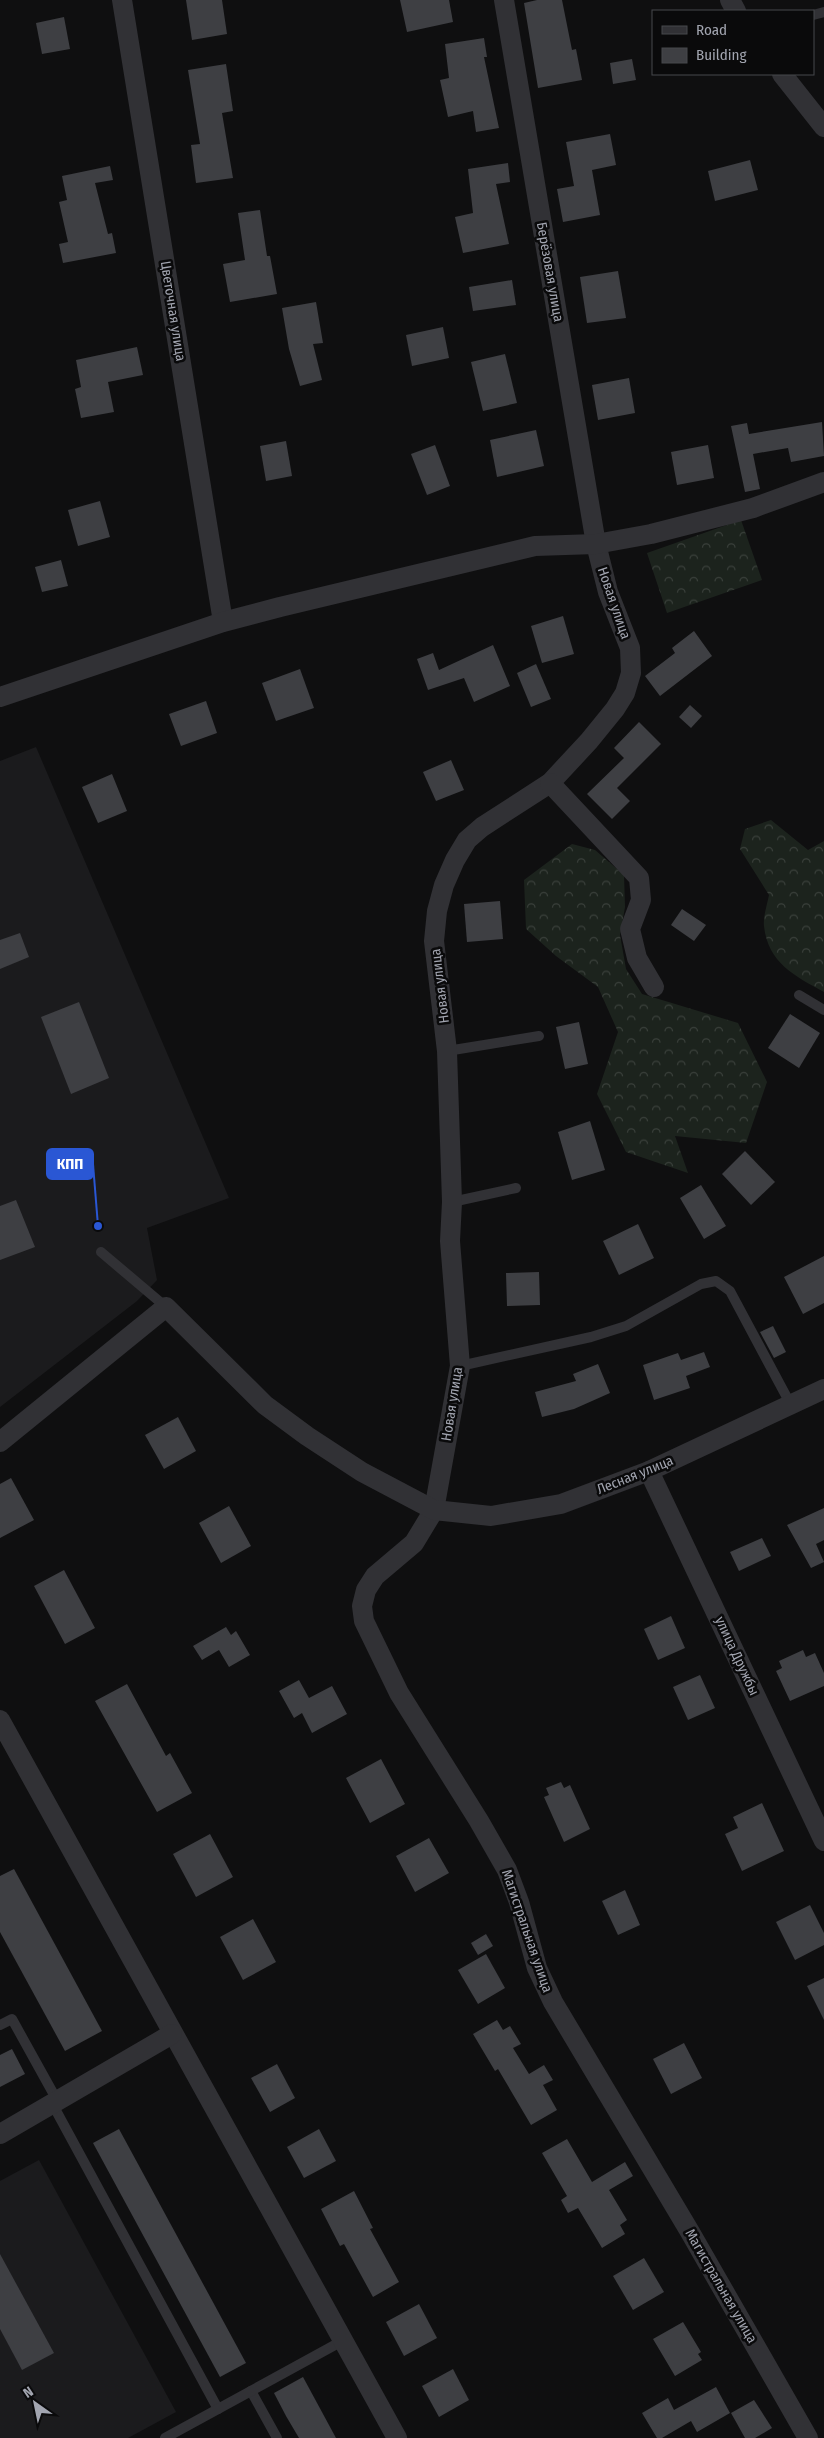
<svg xmlns="http://www.w3.org/2000/svg" width="824" height="2438" font-family="'Fira Sans Condensed',sans-serif">
<defs>
<pattern id="forest-crowns" width="20" height="18" patternUnits="userSpaceOnUse" patternTransform="scale(1.25)"><rect width="20" height="18" fill="#1c231d"/><path d="M2 6a3 3 0 1 1 6 0M12 15a3 3 0 1 1 6 0" fill="none" stroke="#3a403b"/></pattern>
</defs>
<rect width="100%" height="100%" fill="#0f0f10"/>
<!-- built -->
<g fill="#1b1b1d">
<polygon points="36,747 229,1198 147,1228 157,1280 137,1301 0,1407 0,761"/>
<polygon points="39,2160 176,2412 128,2438 0,2438 0,2181"/>
</g>
<!-- forest -->
<g fill="url(#forest-crowns)">
<polygon points="741,520 762,580 667,613 647,553"/>
<path d="M 771,820 L 808,850 L 824,841 L 824,992 C 795,976 768,963 764,926 C 763,917 767,905 769,895 L 740,849 L 745,829 Z"/>
<polygon points="572,844 595,850 624,875 625,907 620,935 626,969 642,994 738,1023 767,1082 746,1143 675,1136 688,1173 626,1152 597,1094 618,1032 598,987 556,956 526,929 524,880"/>
</g>
<!-- building -->
<g fill="#3e3f43">
<polygon points="186,0 222,0 227,34 192,40"/>
<polygon points="400,0 449,0 453,22 407,32"/>
<polygon points="537,0 562,0 572,50 576,49 582,80 538,88 524,3"/>
<polygon points="64,17 70,49 42,54 36,23"/>
<polygon points="484,38 487,57 484,57 499,128 476,132 473,111 448,117 440,80 449,78 445,44"/>
<polygon points="632,59 636,80 613,84 610,63"/>
<polygon points="226,64 233,111 222,113 233,178 196,183 191,145 200,144 188,70"/>
<polygon points="610,134 616,165 592,170 600,215 563,222 557,189 574,186 566,142"/>
<polygon points="750,160 758,190 715,201 708,171"/>
<polygon points="508,163 510,182 496,184 509,244 463,253 455,217 473,213 468,169"/>
<polygon points="110,166 113,180 95,183 108,234 112,233 116,253 63,263 59,244 68,242 59,202 67,200 62,176"/>
<polygon points="260,210 267,256 270,256 277,294 230,302 223,264 245,260 238,213"/>
<polygon points="618,271 626,318 587,323 580,277"/>
<polygon points="512,280 516,305 473,311 469,287"/>
<polygon points="316,302 323,343 313,344 322,380 300,386 289,349 282,308"/>
<polygon points="443,327 449,358 412,366 406,335"/>
<polygon points="137,347 143,375 108,382 114,412 81,418 75,389 81,387 76,360"/>
<polygon points="505,354 517,403 483,411 471,362"/>
<polygon points="629,378 635,413 598,420 592,385"/>
<polygon points="822,422 824,456 791,462 788,448 753,454 760,489 745,492 731,426 747,423 749,434"/>
<polygon points="536,430 544,466 497,477 490,440"/>
<polygon points="286,441 292,476 266,481 260,446"/>
<polygon points="435,445 450,486 427,495 411,454"/>
<polygon points="708,445 714,478 677,485 671,452"/>
<polygon points="100,501 110,537 78,546 68,510"/>
<polygon points="61,560 68,586 42,592 35,567"/>
<polygon points="563,616 574,654 542,663 531,626"/>
<polygon points="694,631 712,656 660,696 645,676 675,653 672,648"/>
<polygon points="493,645 510,686 474,702 464,678 428,690 417,659 433,653 439,670"/>
<polygon points="536,664 551,699 531,707 517,673"/>
<polygon points="300,669 314,708 276,721 262,683"/>
<polygon points="206,701 217,733 181,746 169,714"/>
<polygon points="690,705 702,716 691,728 679,717"/>
<polygon points="639,722 661,744 617,788 630,801 612,819 587,794 624,758 614,748"/>
<polygon points="451,760 464,790 436,801 423,772"/>
<polygon points="112,774 127,811 98,823 82,787"/>
<polygon points="500,901 503,939 467,942 464,904"/>
<polygon points="682,909 706,925 694,941 671,925"/>
<polygon points="20,933 29,957 0,969 0,940"/>
<polygon points="79,1002 109,1078 71,1094 41,1017"/>
<polygon points="790,1014 820,1033 799,1068 768,1048"/>
<polygon points="579,1022 588,1064 565,1069 556,1027"/>
<polygon points="590,1121 605,1170 572,1180 558,1132"/>
<polygon points="745,1151 775,1182 751,1205 722,1174"/>
<polygon points="701,1185 726,1226 704,1239 680,1198"/>
<polygon points="16,1200 35,1247 0,1260 0,1206"/>
<polygon points="638,1224 654,1258 619,1275 603,1241"/>
<polygon points="824,1256 824,1303 803,1314 784,1277"/>
<polygon points="539,1272 540,1305 507,1306 506,1273"/>
<polygon points="773,1326 786,1352 774,1358 760,1332"/>
<polygon points="704,1352 710,1367 686,1376 690,1388 654,1400 643,1365 678,1353 681,1360"/>
<polygon points="598,1364 610,1393 574,1409 542,1417 535,1392 576,1381 573,1374"/>
<polygon points="178,1417 196,1451 164,1469 145,1435"/>
<polygon points="11,1478 34,1520 0,1538 0,1484"/>
<polygon points="229,1506 251,1546 221,1563 199,1523"/>
<polygon points="824,1508 824,1540 816,1544 824,1562 811,1568 787,1525"/>
<polygon points="762,1538 771,1556 739,1571 730,1552"/>
<polygon points="64,1570 95,1628 65,1644 34,1586"/>
<polygon points="671,1616 685,1648 658,1660 644,1629"/>
<polygon points="226,1627 231,1635 236,1631 250,1655 229,1667 219,1650 202,1660 193,1646"/>
<polygon points="803,1650 806,1657 815,1653 824,1673 824,1686 790,1701 776,1671 782,1668 779,1661"/>
<polygon points="700,1675 715,1708 688,1720 673,1687"/>
<polygon points="299,1680 309,1698 332,1686 347,1714 312,1733 302,1713 294,1718 279,1691"/>
<polygon points="127,1684 166,1756 170,1753 192,1793 157,1812 95,1701"/>
<polygon points="381,1759 405,1804 370,1823 346,1778"/>
<polygon points="561,1782 564,1788 570,1785 590,1829 564,1842 544,1797 549,1795 546,1788"/>
<polygon points="762,1803 784,1851 742,1871 725,1834 738,1828 733,1817"/>
<polygon points="210,1834 233,1877 196,1897 173,1854"/>
<polygon points="429,1838 449,1873 415,1892 396,1856"/>
<polygon points="14,1869 102,2031 65,2051 0,1932 0,1876"/>
<polygon points="625,1890 640,1925 618,1935 602,1901"/>
<polygon points="810,1905 824,1933 824,1945 795,1960 776,1922"/>
<polygon points="253,1919 276,1962 243,1980 220,1937"/>
<polygon points="486,1934 493,1946 478,1955 471,1943"/>
<polygon points="486,1954 505,1988 478,2004 458,1970"/>
<polygon points="824,1978 824,2020 807,1986"/>
<polygon points="497,2020 503,2030 510,2026 521,2044 513,2048 529,2074 544,2065 553,2080 543,2085 557,2110 531,2125 498,2069 495,2071 473,2034"/>
<polygon points="684,2043 702,2078 671,2094 653,2059"/>
<polygon points="12,2049 25,2074 0,2087 0,2055"/>
<polygon points="277,2064 295,2098 270,2112 251,2078"/>
<polygon points="119,2129 246,2363 220,2377 93,2143"/>
<polygon points="319,2129 336,2161 304,2178 287,2147"/>
<polygon points="567,2139 592,2182 625,2162 633,2176 609,2190 627,2220 620,2225 625,2234 602,2248 578,2208 568,2213 561,2200 567,2196 542,2153"/>
<polygon points="354,2191 373,2228 370,2229 399,2282 373,2297 344,2244 340,2246 321,2209"/>
<polygon points="0,2254 54,2353 22,2370 0,2329"/>
<polygon points="644,2258 664,2292 633,2310 613,2276"/>
<polygon points="419,2304 437,2338 404,2356 386,2322"/>
<polygon points="683,2322 701,2352 698,2354 702,2360 675,2376 653,2339"/>
<polygon points="453,2369 469,2400 439,2417 422,2386"/>
<polygon points="303,2377 336,2438 299,2438 286,2416 274,2393"/>
<polygon points="716,2387 730,2413 697,2432 691,2421 662,2438 657,2438 642,2413 668,2398 674,2410"/>
<polygon points="754,2400 772,2428 755,2438 745,2438 731,2413"/>
</g>
<g fill="none" stroke-linecap="round" stroke-linejoin="round">
<!-- service -->
<g stroke="#313135" stroke-width="10">
<polyline points="813,15 824,12"/>
<polyline points="799,995 824,1010"/>
<polyline points="447,1051 539,1036"/>
<polyline points="452,1202 516,1188"/>
<polyline points="101,1252 166,1307"/>
<polyline points="460,1366 591,1337 626,1326 701,1284 716,1281 730,1291 791,1405"/>
<polyline points="0,2025 12,2019 58,2102"/>
<polyline points="53,2105 218,2409"/>
<polyline points="251,2391 277,2438"/>
<polyline points="165,2438 344,2340"/>
</g>
<!-- minor -->
<g stroke="#313135" stroke-width="20">
<polyline points="122,0 223,622"/>
<polyline points="504,0 596,544 608,592 630,648 631,673 625,693 615,709 589,741 550,783 482,827 467,840 455,860 444,885 437,911 434,941 447,1051 452,1202 450,1241 460,1366 434,1510 414,1543 375,1576 366,1590 362,1606 364,1621 399,1693 479,1821 507,1870 519,1902 537,1968 553,2002 690,2232 808,2438"/>
<polyline points="730,0 736,11"/>
<polyline points="782,74 824,127"/>
<polyline points="0,697 223,622 280,607 535,546 596,544 651,534 753,508 824,482"/>
<polyline points="550,783 639,878 641,900 630,929 637,958 654,987"/>
<polyline points="0,1442 166,1307 265,1405 307,1436 362,1472 434,1510 491,1516 561,1504 649,1471 824,1389"/>
<polyline points="649,1471 824,1841"/>
<polyline points="0,1720 397,2438"/>
<polyline points="0,2134 172,2034"/>
</g>
</g>
<g text-anchor="middle" dominant-baseline="central" stroke-width="5" stroke-linejoin="round" paint-order="stroke">
<!-- street labels -->
<g font-size="14" fill="#a2a5b0" stroke="#0a0a0b">
<text transform="translate(550 272) rotate(80)">Берёзовая улица</text>
<text transform="translate(173 311) rotate(81)">Цветочная улица</text>
<text transform="translate(614 603) rotate(71)">Новая улица</text>
<text transform="translate(440 986) rotate(-97)">Новая улица</text>
<text transform="translate(452 1404) rotate(-81)">Новая улица</text>
<text transform="translate(635 1475) rotate(-22)">Лесная улица</text>
<text transform="translate(737 1656) rotate(65)">улица Дружбы</text>
<text transform="translate(527 1931) rotate(71)">Магистральная улица</text>
<text transform="translate(721 2286) rotate(60)">Магистральная улица</text>
</g>
</g>
<!-- callouts -->
<path fill="none" stroke="#2a57d4" stroke-width="2" d="M98 1226L93 1164"/>
<circle fill="#2a57d4" stroke="#0a0a0b" stroke-width="2" cx="98" cy="1226" r="5"/>
<rect fill="#2a57d4" stroke="#2a57d4" stroke-width="2" x="47" y="1149" width="46" height="30" rx="5"/>
<g font-size="15" text-anchor="middle" font-weight="bold" fill="#fff">
<text x="70" y="1169">КПП</text>
</g>
<!-- legend -->
<rect x="652" y="10" width="162" height="65" fill="#0a0a0b" stroke="#47484d"/>
<rect x="662" y="26" width="25" height="8" fill="#313135" stroke="#47484d"/>
<text x="696" y="35" font-size="15" fill="#a2a5b0">Road</text>
<rect x="662" y="48" width="25" height="15" fill="#3e3f43" stroke="#47484d"/>
<text x="696" y="60" font-size="15" fill="#a2a5b0">Building</text>
<!-- north arrow -->
<g transform="translate(35 2403) rotate(327)" stroke="#0a0a0b" stroke-width="4" paint-order="stroke">
<path d="M0-4L9 19L0 12L-9 19Z" fill="#a2a5b0"/>
<text y="-8" font-size="14" font-weight="bold" text-anchor="middle" fill="#a2a5b0">N</text>
</g>
</svg>
